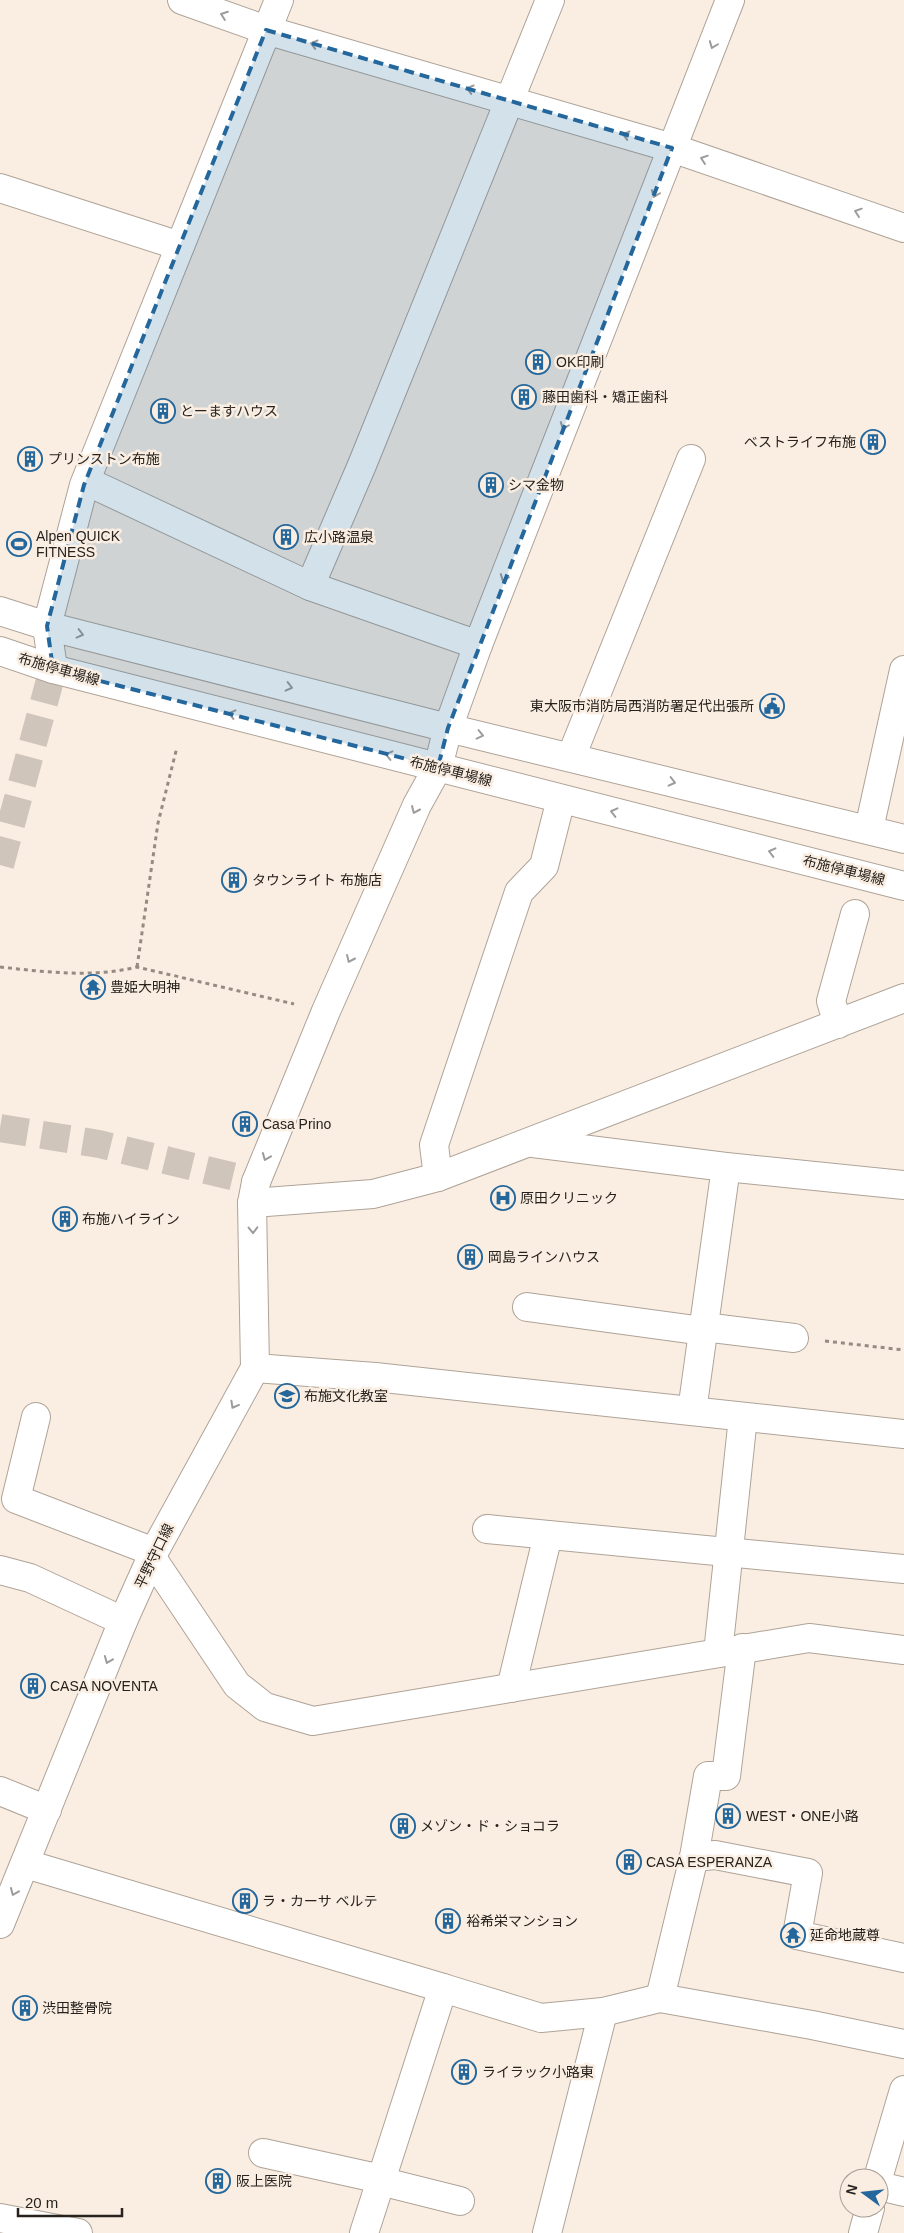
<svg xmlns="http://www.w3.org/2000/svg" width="904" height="2233" font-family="Arial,'Noto Sans JP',sans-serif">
<rect width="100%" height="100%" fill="#faeee2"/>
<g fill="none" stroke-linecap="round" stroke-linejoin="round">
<!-- minor-tunnel -->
<polyline stroke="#d0c5bb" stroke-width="28" stroke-dasharray="28 14" stroke-linecap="butt" points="0,865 53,669"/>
<!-- major-tunnel -->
<polyline stroke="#d0c5bb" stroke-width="28" stroke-dasharray="28 14" stroke-linecap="butt" points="0,1128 99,1144 256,1182"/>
<defs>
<g id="minor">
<polyline points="182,0 266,30 672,148 904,228"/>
<polyline points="0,188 180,246"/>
<polyline points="86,481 310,586 478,645"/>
<polyline points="310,586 362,465 550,0"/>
<polyline points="53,669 47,626 84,485 279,0"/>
<polyline points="571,757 691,459"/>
<polyline points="869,829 904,670"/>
<polyline points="838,1024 831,1001 855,914"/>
<polyline points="533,1143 726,1167 904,1185"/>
<polyline points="438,1177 434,1145 519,892 544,866 561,799"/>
<polyline points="256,1182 326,1011 417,805 438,767 448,728 478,645 730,0"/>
<polyline points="252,1203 373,1194 438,1177 904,998"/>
<polyline points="527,1307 703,1331"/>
<polyline points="704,1327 794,1338"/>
<polyline points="255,1368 375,1377 904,1434"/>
<polyline points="692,1411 726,1167"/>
<polyline points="36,1417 16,1499 154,1552"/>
<polyline points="487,1529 904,1569"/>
<polyline points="152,1558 237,1685 265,1707 313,1721 809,1638 904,1650"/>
<polyline points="0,1570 30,1578 123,1621"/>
<polyline points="718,1653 743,1417"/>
<polyline points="511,1688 548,1535"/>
<polyline points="0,1791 47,1810"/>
<polyline points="694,1857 715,1855 808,1873 797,1935 904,1958"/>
<polyline points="26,1864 443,1988 364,2233"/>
<polyline points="443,1988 541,2018 603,2012 660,1998 812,2025 904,2044"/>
<polyline points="660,1998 694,1857 708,1776 726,1776 742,1648"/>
<polyline points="263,2153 381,2179"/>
<polyline points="878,2178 904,2090"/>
<polyline points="380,2181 460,2201"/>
<polyline points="879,2186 904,2192"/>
<polyline points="0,2218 78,2233"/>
<polyline points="547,2233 603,2012"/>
<polyline points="863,2233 870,2208"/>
</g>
<g id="major">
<polyline points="0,611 47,626 448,728 904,839"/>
<polyline points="0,651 53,669 904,886"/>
<polyline points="0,1924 123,1621 154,1552 255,1368 252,1203 256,1182"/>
</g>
</defs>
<!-- minor casing -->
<use href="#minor" stroke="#afa398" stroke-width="30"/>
<!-- major casing -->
<use href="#major" stroke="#afa398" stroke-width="30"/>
<!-- path -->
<g stroke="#948b83" stroke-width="3" stroke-dasharray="4 4" stroke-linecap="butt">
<path d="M 0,967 C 46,972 92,978 137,967 L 294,1004"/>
<polyline points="137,967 158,823 177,747"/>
<polyline points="825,1341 904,1350"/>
</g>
<!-- minor -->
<use href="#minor" stroke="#fff" stroke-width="28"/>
<!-- major -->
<use href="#major" stroke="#fff" stroke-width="28"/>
</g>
<!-- one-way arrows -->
<defs><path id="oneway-chevron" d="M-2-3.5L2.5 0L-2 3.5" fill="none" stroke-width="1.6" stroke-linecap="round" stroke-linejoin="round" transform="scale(1.25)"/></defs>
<g stroke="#9e9c9a">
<use href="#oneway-chevron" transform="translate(224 15) rotate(-160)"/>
<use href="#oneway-chevron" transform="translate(314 44) rotate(-164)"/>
<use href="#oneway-chevron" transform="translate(713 45) rotate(111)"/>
<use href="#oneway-chevron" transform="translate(470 89) rotate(-164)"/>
<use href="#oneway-chevron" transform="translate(626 135) rotate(-164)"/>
<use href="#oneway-chevron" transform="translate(704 159) rotate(-161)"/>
<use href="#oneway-chevron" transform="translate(655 194) rotate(111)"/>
<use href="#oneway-chevron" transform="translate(858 212) rotate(-161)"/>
<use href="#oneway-chevron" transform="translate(564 426) rotate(111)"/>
<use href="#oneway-chevron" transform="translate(504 578) rotate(111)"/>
<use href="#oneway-chevron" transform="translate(80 634) rotate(14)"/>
<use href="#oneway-chevron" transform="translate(289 687) rotate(14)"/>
<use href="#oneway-chevron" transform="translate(232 714) rotate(-166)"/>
<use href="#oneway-chevron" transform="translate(480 735) rotate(13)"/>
<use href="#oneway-chevron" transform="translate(389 755) rotate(-166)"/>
<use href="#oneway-chevron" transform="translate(672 782) rotate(14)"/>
<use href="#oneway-chevron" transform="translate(415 810) rotate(114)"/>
<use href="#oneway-chevron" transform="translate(614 812) rotate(-166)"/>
<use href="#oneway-chevron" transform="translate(772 852) rotate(-166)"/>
<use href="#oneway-chevron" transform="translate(350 959) rotate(114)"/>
<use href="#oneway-chevron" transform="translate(266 1157) rotate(112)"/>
<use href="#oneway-chevron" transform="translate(253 1230) rotate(89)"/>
<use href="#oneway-chevron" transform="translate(234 1405) rotate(119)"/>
<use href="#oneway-chevron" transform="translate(108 1660) rotate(112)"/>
<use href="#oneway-chevron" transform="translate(14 1892) rotate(113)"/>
</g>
<!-- marked area -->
<path fill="#24679c" fill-opacity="0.2" stroke="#24679c" stroke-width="4" stroke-dasharray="10 6" stroke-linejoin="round" d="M 266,30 L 672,148 L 448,728 L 438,767 L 53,669 L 47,626 L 84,485 Z"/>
<!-- icons -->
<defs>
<symbol id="building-ring" viewBox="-11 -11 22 22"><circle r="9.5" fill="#faeee2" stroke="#24679c" stroke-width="1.5"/><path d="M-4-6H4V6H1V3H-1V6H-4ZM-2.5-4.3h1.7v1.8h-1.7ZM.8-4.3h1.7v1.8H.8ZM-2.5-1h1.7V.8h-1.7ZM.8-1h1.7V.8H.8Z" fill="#24679c"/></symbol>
<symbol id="stadium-ring" viewBox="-11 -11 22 22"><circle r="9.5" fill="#faeee2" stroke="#24679c" stroke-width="1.5"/><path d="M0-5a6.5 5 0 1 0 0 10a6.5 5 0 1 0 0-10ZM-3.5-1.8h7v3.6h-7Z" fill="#24679c"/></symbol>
<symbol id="civic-ring" viewBox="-11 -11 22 22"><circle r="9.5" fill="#faeee2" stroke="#24679c" stroke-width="1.5"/><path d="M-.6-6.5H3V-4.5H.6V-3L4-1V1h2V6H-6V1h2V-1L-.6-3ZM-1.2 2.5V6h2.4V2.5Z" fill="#24679c"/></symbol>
<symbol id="temple-ring" viewBox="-11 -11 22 22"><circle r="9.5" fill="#faeee2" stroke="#24679c" stroke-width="1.5"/><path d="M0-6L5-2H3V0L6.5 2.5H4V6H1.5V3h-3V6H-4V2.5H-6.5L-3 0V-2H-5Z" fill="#24679c"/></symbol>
<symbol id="hospital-ring" viewBox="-11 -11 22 22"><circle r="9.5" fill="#faeee2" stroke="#24679c" stroke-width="1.5"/><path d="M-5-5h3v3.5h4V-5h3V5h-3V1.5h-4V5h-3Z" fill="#24679c"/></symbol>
<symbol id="school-ring" viewBox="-11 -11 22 22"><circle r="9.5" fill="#faeee2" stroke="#24679c" stroke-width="1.5"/><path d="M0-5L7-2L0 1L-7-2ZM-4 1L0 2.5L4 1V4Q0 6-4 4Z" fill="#24679c"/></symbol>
</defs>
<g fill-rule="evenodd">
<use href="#building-ring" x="524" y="348" width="28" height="28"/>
<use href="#building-ring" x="510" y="383" width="28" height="28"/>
<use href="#building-ring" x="149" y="397" width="28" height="28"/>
<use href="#building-ring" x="859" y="428" width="28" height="28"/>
<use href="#building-ring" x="16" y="445" width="28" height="28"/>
<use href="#building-ring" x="477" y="471" width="28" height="28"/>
<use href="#building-ring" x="272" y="523" width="28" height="28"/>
<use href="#stadium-ring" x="5" y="530" width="28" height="28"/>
<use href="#civic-ring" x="758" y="692" width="28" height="28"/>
<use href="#building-ring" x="220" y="866" width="28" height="28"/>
<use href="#temple-ring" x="79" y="973" width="28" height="28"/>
<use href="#building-ring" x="231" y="1110" width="28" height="28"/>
<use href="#hospital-ring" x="489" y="1184" width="28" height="28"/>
<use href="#building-ring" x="51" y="1205" width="28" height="28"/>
<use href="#building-ring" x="456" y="1243" width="28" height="28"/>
<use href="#school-ring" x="273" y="1382" width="28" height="28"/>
<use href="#building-ring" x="19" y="1672" width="28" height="28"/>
<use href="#building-ring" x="714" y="1802" width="28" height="28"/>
<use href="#building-ring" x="389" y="1812" width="28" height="28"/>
<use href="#building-ring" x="615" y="1848" width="28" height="28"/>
<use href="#building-ring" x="231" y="1887" width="28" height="28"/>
<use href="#building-ring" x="434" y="1907" width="28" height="28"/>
<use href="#temple-ring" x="779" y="1921" width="28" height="28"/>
<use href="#building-ring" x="11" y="1994" width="28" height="28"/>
<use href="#building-ring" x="450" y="2058" width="28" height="28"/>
<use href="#building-ring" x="204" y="2167" width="28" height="28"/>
</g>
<g text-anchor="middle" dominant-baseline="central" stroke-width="5" stroke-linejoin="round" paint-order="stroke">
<!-- poi labels -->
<g font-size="14" fill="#27221e" stroke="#faeee2" text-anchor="start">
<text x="556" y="362">OK印刷</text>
<text x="542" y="397">藤田歯科・矯正歯科</text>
<text x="180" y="411">とーますハウス</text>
<text x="856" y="442" text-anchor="end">ベストライフ布施</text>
<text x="48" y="459">プリンストン布施</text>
<text x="508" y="485">シマ金物</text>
<text x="36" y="536">Alpen QUICK<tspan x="36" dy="16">FITNESS</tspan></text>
<text x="304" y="537">広小路温泉</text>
<text x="754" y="706" text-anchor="end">東大阪市消防局西消防署足代出張所</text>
<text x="252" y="880">タウンライト 布施店</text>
<text x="110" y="987">豊姫大明神</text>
<text x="262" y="1124">Casa Prino</text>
<text x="520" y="1198">原田クリニック</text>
<text x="82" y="1219">布施ハイライン</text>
<text x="488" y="1257">岡島ラインハウス</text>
<text x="304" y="1396">布施文化教室</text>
<text x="50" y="1686">CASA NOVENTA</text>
<text x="746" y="1816">WEST・ONE小路</text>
<text x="420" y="1826">メゾン・ド・ショコラ</text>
<text x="646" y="1862">CASA ESPERANZA</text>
<text x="262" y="1901">ラ・カーサ ベルテ</text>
<text x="466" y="1921">裕希栄マンション</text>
<text x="810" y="1935">延命地蔵尊</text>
<text x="42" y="2008">渋田整骨院</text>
<text x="482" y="2072">ライラック小路東</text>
<text x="236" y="2181">阪上医院</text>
</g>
<!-- street labels -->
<g font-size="14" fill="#27221e" stroke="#faeee2">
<text transform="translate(59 669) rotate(16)">布施停車場線</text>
<text transform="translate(451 771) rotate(14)">布施停車場線</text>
<text transform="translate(844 870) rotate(14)">布施停車場線</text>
<text transform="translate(154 1556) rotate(-64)">平野守口線</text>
</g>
</g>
<!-- north arrow -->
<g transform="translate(864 2193) rotate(285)"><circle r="24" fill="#faeee2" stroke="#a69c94"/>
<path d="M0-4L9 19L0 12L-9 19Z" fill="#24679c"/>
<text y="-8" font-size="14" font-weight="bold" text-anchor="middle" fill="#27221e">N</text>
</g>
<!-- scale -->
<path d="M18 2208v8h104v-8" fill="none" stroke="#27221e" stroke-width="2.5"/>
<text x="25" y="2208" font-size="15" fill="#27221e" stroke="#faeee2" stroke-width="4" paint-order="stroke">20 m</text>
</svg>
